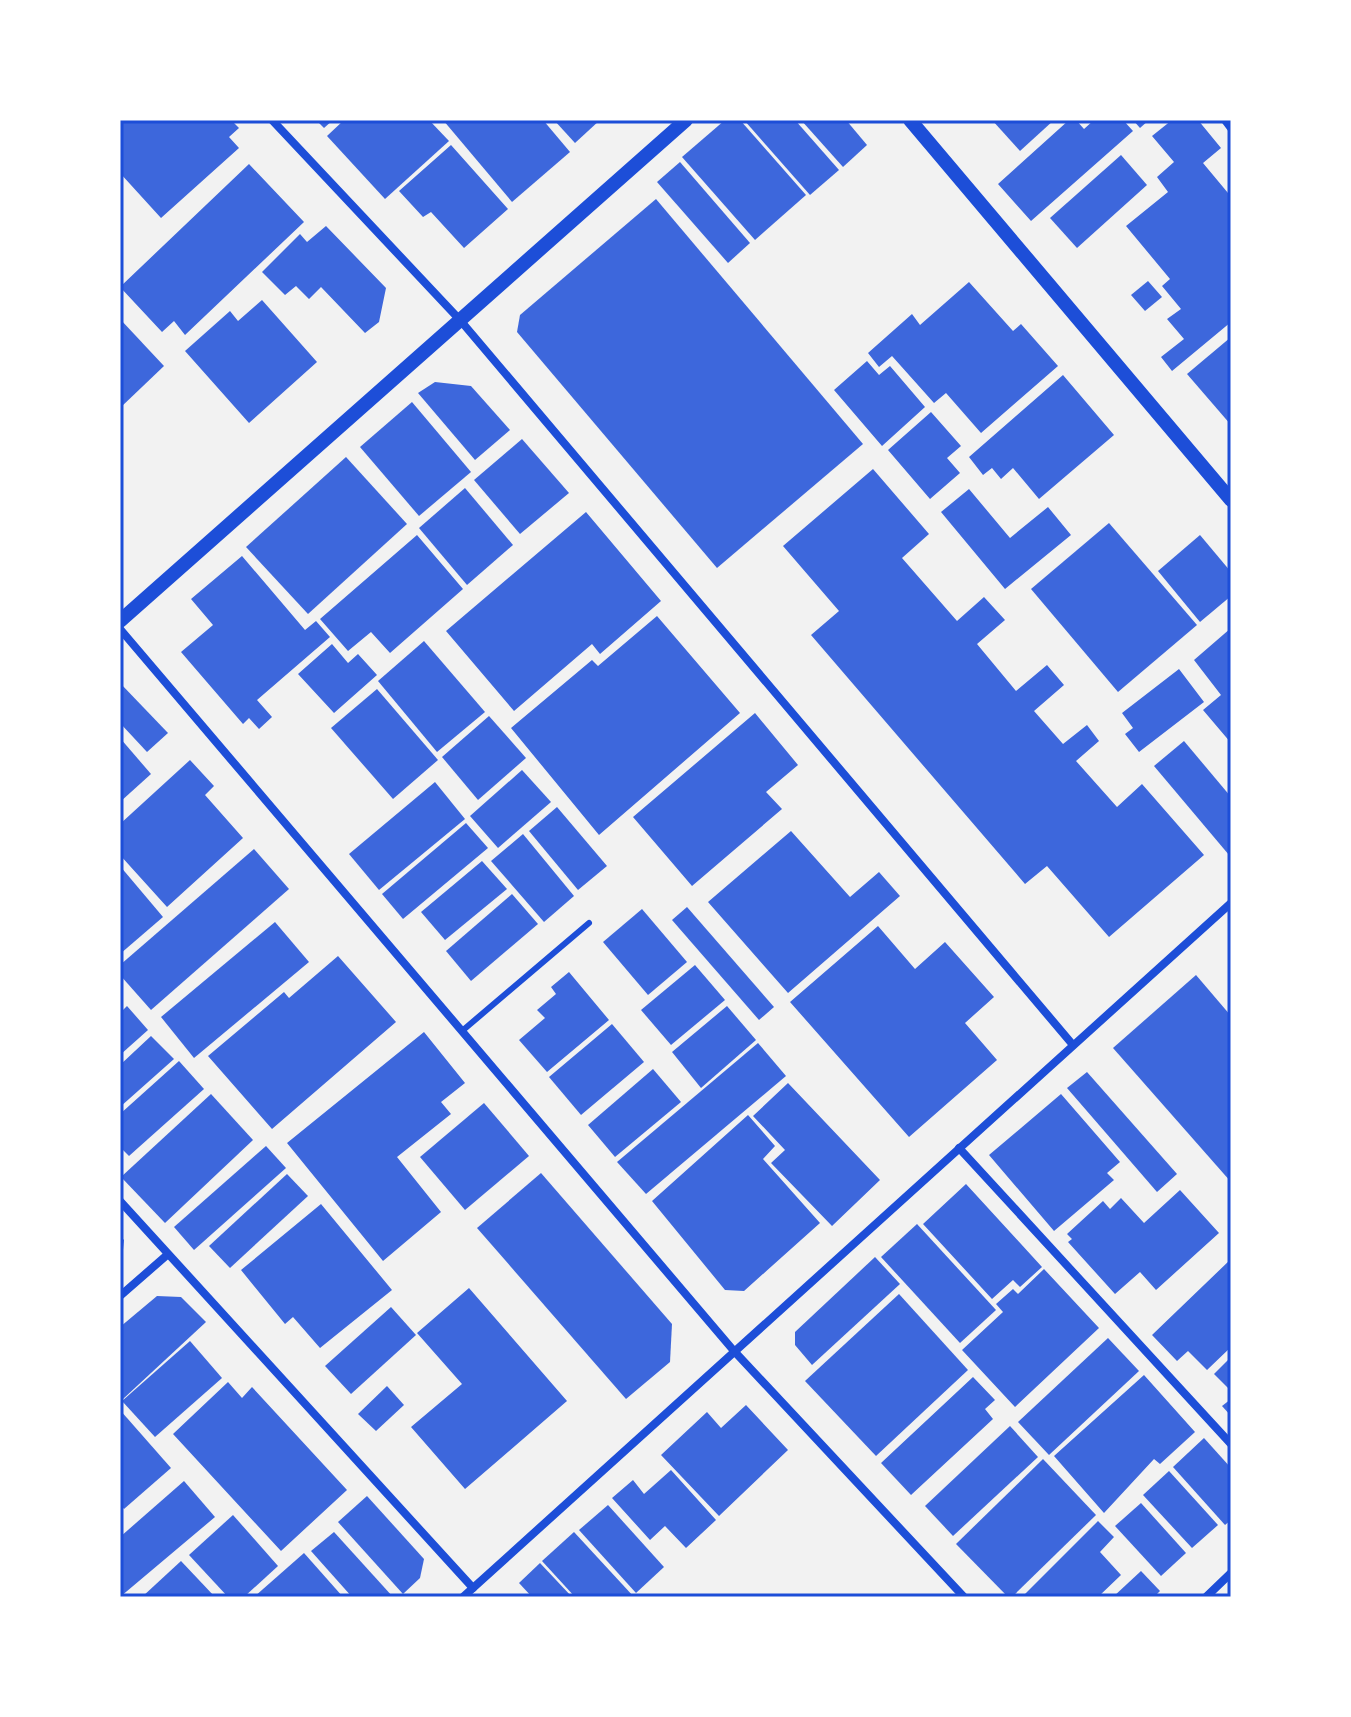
<svg xmlns="http://www.w3.org/2000/svg" width="1351" height="1717" font-family="'Asap Condensed',sans-serif">
<rect width="100%" height="100%" fill="#f2f2f2"/>
<!-- building -->
<g fill="#3d67dc">
<polygon points="120,120 231,120 239,128 229,137 239,148 161,218 120,173"/>
<polygon points="316,120 333,120 324,128"/>
<polygon points="344,120 429,120 449,141 385,199 327,136"/>
<polygon points="443,120 543,120 570,152 512,202"/>
<polygon points="554,120 600,120 575,143"/>
<polygon points="725,120 740,120 806,195 755,240 682,157"/>
<polygon points="744,120 795,120 839,170 810,195"/>
<polygon points="801,120 846,120 867,145 843,167"/>
<polygon points="992,120 1054,120 1020,151"/>
<polygon points="1069,120 1076,120 1084,129 1094,120 1123,120 1133,131 1031,221 998,184"/>
<polygon points="1133,120 1149,120 1140,128"/>
<polygon points="1172,120 1198,120 1221,148 1203,163 1228,193 1231,190 1231,322 1172,371 1161,357 1184,339 1167,319 1181,309 1162,286 1170,279 1126,226 1168,192 1157,177 1174,162 1152,136"/>
<polygon points="451,145 508,209 464,248 431,212 423,217 399,191"/>
<polygon points="1121,155 1147,185 1077,248 1050,218"/>
<polygon points="680,162 750,243 728,263 657,182"/>
<polygon points="249,164 304,222 185,335 174,321 162,332 120,287"/>
<polygon points="656,199 863,444 717,568 517,332 520,315"/>
<polygon points="326,226 386,288 379,322 365,333 321,287 309,299 296,286 285,295 262,272 300,234 307,242"/>
<polygon points="1148,281 1162,297 1145,311 1131,295"/>
<polygon points="969,282 1013,331 1021,324 1058,366 981,433 946,393 934,403 892,356 879,367 868,353 912,314 920,325"/>
<polygon points="262,300 317,362 249,423 185,351 230,311 238,321"/>
<polygon points="120,319 164,366 120,408"/>
<polygon points="1231,337 1231,425 1187,374"/>
<polygon points="867,361 879,375 890,366 925,407 882,446 834,390"/>
<polygon points="1063,375 1114,435 1039,499 1013,468 1001,479 992,468 983,475 969,457"/>
<polygon points="435,382 471,386 510,430 475,460 418,393"/>
<polygon points="412,402 471,472 419,516 360,447"/>
<polygon points="931,412 961,446 947,458 960,473 930,499 888,450"/>
<polygon points="522,439 569,493 520,534 474,480"/>
<polygon points="346,457 407,524 308,614 246,547"/>
<polygon points="873,469 929,534 902,558 957,621 984,597 1005,620 977,644 1016,691 1047,665 1064,685 1034,711 1063,744 1087,725 1099,741 1076,761 1117,807 1142,784 1204,855 1109,937 1047,866 1025,884 811,635 839,611 783,546"/>
<polygon points="465,488 513,545 467,585 419,528"/>
<polygon points="969,489 1010,538 1048,507 1071,535 1005,589 941,512"/>
<polygon points="586,512 661,601 600,654 592,644 514,711 446,631"/>
<polygon points="1109,523 1197,625 1118,692 1031,589"/>
<polygon points="417,535 463,589 390,653 371,632 348,651 320,619"/>
<polygon points="1200,535 1231,572 1231,596 1200,622 1158,571"/>
<polygon points="242,556 305,630 316,621 330,637 257,700 272,717 259,729 249,718 243,724 181,652 213,625 191,599"/>
<polygon points="657,616 740,713 599,835 511,728 592,660 598,666"/>
<polygon points="1231,628 1231,743 1203,710 1221,695 1194,660"/>
<polygon points="424,641 485,712 437,752 378,681"/>
<polygon points="332,644 348,663 358,654 377,675 334,713 298,674"/>
<polygon points="1179,669 1204,702 1139,752 1125,734 1133,728 1122,713"/>
<polygon points="120,683 168,733 147,752 120,723"/>
<polygon points="377,689 438,760 393,799 331,728"/>
<polygon points="755,713 798,765 766,792 782,809 692,886 633,817"/>
<polygon points="489,716 526,758 478,800 442,757"/>
<polygon points="120,738 151,774 120,802"/>
<polygon points="1184,741 1231,797 1229,855 1154,766"/>
<polygon points="190,760 214,786 205,795 243,838 167,907 120,855 120,824"/>
<polygon points="522,770 551,802 498,848 470,816"/>
<polygon points="435,782 465,819 379,890 349,854"/>
<polygon points="557,807 607,866 578,890 529,831"/>
<polygon points="466,823 488,848 403,919 382,894"/>
<polygon points="791,831 850,897 879,872 900,896 788,993 708,902"/>
<polygon points="523,834 574,896 544,922 491,861"/>
<polygon points="254,849 289,889 151,1010 120,975 120,965"/>
<polygon points="482,861 507,889 445,940 421,912"/>
<polygon points="120,866 163,917 120,954"/>
<polygon points="512,894 538,924 471,981 446,951"/>
<polygon points="687,907 774,1007 759,1020 672,920"/>
<polygon points="642,909 687,962 648,995 603,942"/>
<polygon points="275,922 309,962 194,1058 161,1017"/>
<polygon points="878,926 915,969 945,942 994,997 965,1023 997,1060 909,1137 790,1002"/>
<polygon points="338,956 396,1022 272,1129 208,1056 284,992 289,998"/>
<polygon points="695,965 725,1000 671,1045 641,1010"/>
<polygon points="569,972 609,1020 547,1072 519,1040 545,1018 537,1010 556,994 551,987"/>
<polygon points="1196,975 1231,1016 1231,1182 1113,1048"/>
<polygon points="127,1006 148,1030 120,1055 120,1013"/>
<polygon points="727,1006 756,1040 701,1088 672,1052"/>
<polygon points="612,1024 644,1062 581,1115 549,1077"/>
<polygon points="424,1032 465,1083 441,1102 451,1114 397,1157 441,1212 383,1261 287,1143"/>
<polygon points="151,1036 174,1059 120,1107 120,1065"/>
<polygon points="758,1043 786,1076 646,1194 617,1162"/>
<polygon points="179,1061 204,1089 129,1156 120,1147 120,1114"/>
<polygon points="653,1069 681,1102 615,1157 588,1125"/>
<polygon points="1087,1072 1177,1174 1157,1192 1067,1088"/>
<polygon points="788,1083 880,1180 832,1226 771,1163 785,1150 753,1116"/>
<polygon points="211,1094 253,1140 165,1223 121,1177"/>
<polygon points="1061,1094 1120,1162 1107,1173 1114,1180 1054,1231 989,1155"/>
<polygon points="484,1103 529,1156 465,1210 420,1157"/>
<polygon points="748,1115 775,1146 763,1159 820,1223 744,1291 725,1290 652,1201"/>
<polygon points="266,1146 286,1168 194,1250 174,1227"/>
<polygon points="541,1173 672,1324 670,1362 626,1399 477,1228"/>
<polygon points="287,1174 308,1196 230,1268 209,1246"/>
<polygon points="966,1184 1042,1267 1020,1287 1013,1280 992,1299 923,1224"/>
<polygon points="1180,1190 1219,1233 1156,1290 1140,1272 1115,1294 1068,1242 1072,1239 1067,1234 1103,1201 1110,1209 1121,1198 1144,1223"/>
<polygon points="321,1204 392,1290 320,1348 293,1317 285,1324 241,1270"/>
<polygon points="917,1224 996,1310 960,1343 881,1257"/>
<polygon points="120,1236 124,1240 122,1259 120,1259"/>
<polygon points="875,1257 900,1284 812,1365 795,1345 795,1332"/>
<polygon points="1231,1259 1231,1347 1207,1370 1188,1351 1177,1361 1152,1335"/>
<polygon points="1044,1269 1099,1328 1015,1407 962,1350 1003,1312 996,1304 1013,1289 1018,1294"/>
<polygon points="469,1288 567,1401 465,1489 411,1427 462,1384 417,1333"/>
<polygon points="899,1294 968,1370 876,1456 805,1381"/>
<polygon points="157,1296 181,1297 206,1322 123,1399 120,1327"/>
<polygon points="391,1307 416,1335 351,1394 325,1366"/>
<polygon points="1108,1338 1139,1371 1049,1455 1018,1422"/>
<polygon points="190,1341 222,1378 155,1437 122,1401"/>
<polygon points="1231,1357 1231,1391 1214,1374"/>
<polygon points="1144,1375 1195,1432 1160,1464 1154,1459 1104,1513 1054,1456"/>
<polygon points="973,1377 995,1400 985,1409 993,1419 911,1495 881,1463"/>
<polygon points="228,1382 242,1398 252,1387 347,1490 281,1551 173,1434"/>
<polygon points="387,1386 404,1405 376,1431 358,1414"/>
<polygon points="1231,1399 1231,1416 1222,1406"/>
<polygon points="746,1405 788,1450 719,1516 661,1455 707,1412 721,1428"/>
<polygon points="120,1410 171,1468 124,1509 120,1504"/>
<polygon points="1010,1426 1038,1457 953,1536 925,1506"/>
<polygon points="1204,1438 1231,1468 1231,1520 1225,1525 1173,1467"/>
<polygon points="1043,1459 1096,1515 1012,1597 1008,1597 956,1544"/>
<polygon points="671,1470 716,1520 686,1548 665,1526 650,1540 612,1498 633,1480 644,1494"/>
<polygon points="1169,1471 1218,1525 1192,1548 1143,1495"/>
<polygon points="184,1481 215,1517 120,1597 120,1537"/>
<polygon points="367,1496 424,1559 420,1578 403,1594 338,1522"/>
<polygon points="1141,1503 1186,1553 1161,1576 1115,1526"/>
<polygon points="608,1505 664,1567 636,1593 579,1530"/>
<polygon points="233,1515 278,1566 244,1597 228,1597 189,1555"/>
<polygon points="1098,1521 1114,1537 1100,1552 1121,1575 1098,1597 1022,1597"/>
<polygon points="334,1532 393,1597 352,1597 311,1551"/>
<polygon points="574,1532 634,1597 575,1597 542,1561"/>
<polygon points="304,1553 343,1597 254,1597"/>
<polygon points="181,1561 215,1597 142,1597"/>
<polygon points="540,1563 572,1597 532,1597 519,1583"/>
<polygon points="1141,1571 1160,1591 1154,1597 1113,1597"/>
</g>
<g fill="none" stroke-linecap="round" stroke-linejoin="round">
<!-- service -->
<polyline stroke="#1d4ed8" stroke-width="6" points="462,1031 589,923"/>
<!-- minor -->
<g stroke="#1d4ed8" stroke-width="8">
<polyline points="272,120 460,320 1073,1045"/>
<polyline points="1225,120 1231,128"/>
<polyline points="120,629 734,1351 964,1597"/>
<polyline points="959,1148 1231,1444"/>
<polyline points="120,1201 473,1588"/>
<polyline points="120,1296 167,1255"/>
<polyline points="463,1597 1231,903"/>
<polyline points="1206,1597 1231,1573"/>
</g>
<!-- tertiary -->
<g stroke="#1d4ed8" stroke-width="14">
<polyline points="910,120 1231,500"/>
<polyline points="120,621 686,120"/>
</g>
</g>
<!-- border -->
<rect width="1351" height="1717" fill="none" stroke="#ffffff" stroke-width="244"/>
<rect x="122" y="122" width="1107" height="1473" fill="none" stroke="#1d4ed8" stroke-width="3"/>
</svg>
